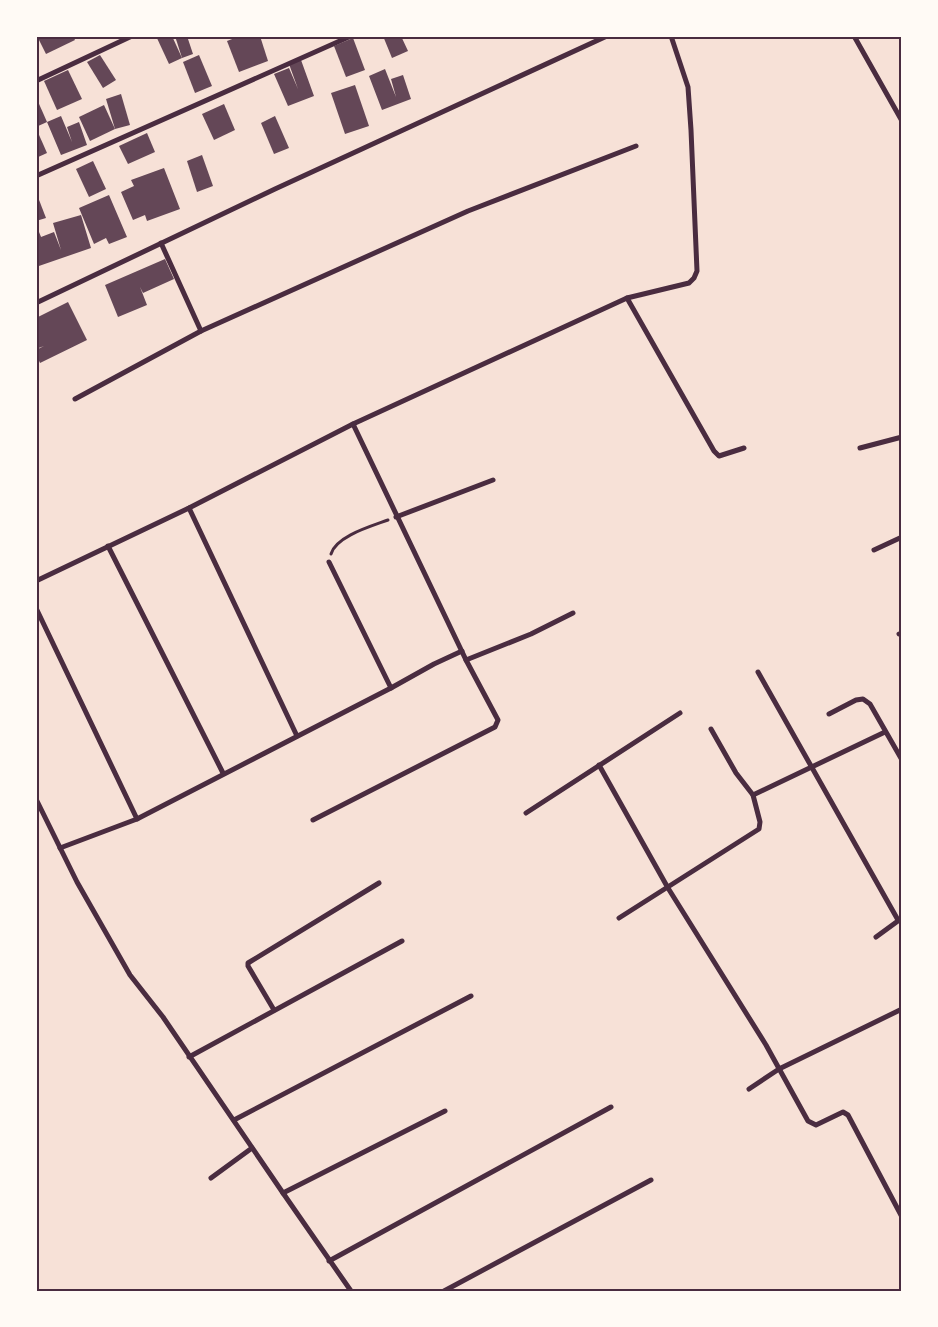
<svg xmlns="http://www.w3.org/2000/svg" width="938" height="1327" font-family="Manrope,sans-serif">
<rect width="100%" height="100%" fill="#f7e1d7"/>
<!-- building -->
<g fill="#644757">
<polygon points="37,36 73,36 75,40 46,54"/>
<polygon points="156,36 172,36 182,58 169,64"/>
<polygon points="175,36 187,36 193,54 182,58"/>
<polygon points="240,36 260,36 268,61 239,72 227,41"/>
<polygon points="383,36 401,36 408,51 392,58"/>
<polygon points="353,38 365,70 346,77 334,46"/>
<polygon points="100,55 116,80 103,88 87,62"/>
<polygon points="199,55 212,86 195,93 183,62"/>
<polygon points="301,60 314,96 288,106 274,74 289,68 298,89 289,64"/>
<polygon points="385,69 396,97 391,79 403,75 411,99 382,110 369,76"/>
<polygon points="68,70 82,99 57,110 44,81"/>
<polygon points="355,85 369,126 345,134 331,93"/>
<polygon points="121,94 130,125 115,129 106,99"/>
<polygon points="36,97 47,122 36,127"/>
<polygon points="224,104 235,130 214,140 202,114"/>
<polygon points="104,105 115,129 90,141 79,117"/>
<polygon points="61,116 72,142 67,127 79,122 87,145 61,155 47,122"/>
<polygon points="275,116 289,148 274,154 261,123"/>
<polygon points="36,128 47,153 36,158"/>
<polygon points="147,133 155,152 128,164 119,146"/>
<polygon points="202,155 213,186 197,192 187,161"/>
<polygon points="93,161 106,189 89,197 76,169"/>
<polygon points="164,168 180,209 147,221 145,215 133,220 121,192 134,186 131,180"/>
<polygon points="36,192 46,218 36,221"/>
<polygon points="109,195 127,237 109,244 106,238 94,244 79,208"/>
<polygon points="81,215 91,248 36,267 36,233 39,232 44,244 41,237 54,232 61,250 53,223"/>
<polygon points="165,259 174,279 143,293 140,287 147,305 118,317 105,285"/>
<polygon points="68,302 87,340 40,363 36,354 36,350 44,346 36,349 36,318"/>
</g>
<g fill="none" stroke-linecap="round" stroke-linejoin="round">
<!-- path -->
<path stroke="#4a2c40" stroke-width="3" d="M 331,554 C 336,536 372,526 388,520"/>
<!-- minor -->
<g stroke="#4a2c40" stroke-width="5">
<polyline points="854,36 902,121"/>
<polyline points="36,81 132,36"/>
<polyline points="36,176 351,36"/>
<polyline points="161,243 201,331 468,211 636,146"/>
<polyline points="627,298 689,283 694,278 697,271 691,130 688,87 671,36"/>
<polyline points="36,303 275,189 607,36"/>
<polyline points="75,399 201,331"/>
<polyline points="353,424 627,298 714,451 719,456 744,448"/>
<polyline points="860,448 902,437"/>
<polyline points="189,508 297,736"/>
<polyline points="396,517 493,480"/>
<polyline points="108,546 223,773"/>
<polyline points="874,550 902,537"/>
<polyline points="329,562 391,688"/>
<polyline points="36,581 189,508 353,424 466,660 498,720 495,727 313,820"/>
<polyline points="36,608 137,819"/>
<polyline points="899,634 902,633"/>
<polyline points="466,660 531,634 573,613"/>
<polyline points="758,672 898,920"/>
<polyline points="829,714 856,700 863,699 870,704 902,760"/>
<polyline points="599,765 668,888 766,1045 808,1121 816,1125 843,1112 848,1115 902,1217"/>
<polyline points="753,795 885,732"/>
<polyline points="36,799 77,882 130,975 163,1017 283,1193 445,1111"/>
<polyline points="526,813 680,713"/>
<polyline points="60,848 137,819 391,688 434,664 462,651"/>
<polyline points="619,918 759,829 760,822 753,795 736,773 711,729"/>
<polyline points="876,937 902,918"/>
<polyline points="274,1010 248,966 248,963 379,883"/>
<polyline points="189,1057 402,941"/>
<polyline points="749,1089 779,1069 902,1009"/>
<polyline points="234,1120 471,996"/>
<polyline points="211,1178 252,1148"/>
<polyline points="283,1193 351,1291"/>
<polyline points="329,1261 611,1107"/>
<polyline points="444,1291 651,1180"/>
</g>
</g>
<!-- border -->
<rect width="938" height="1327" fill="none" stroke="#fffaf5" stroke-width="75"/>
<rect x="38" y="38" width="862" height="1252" fill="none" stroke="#4a2c40" stroke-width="2"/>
</svg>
